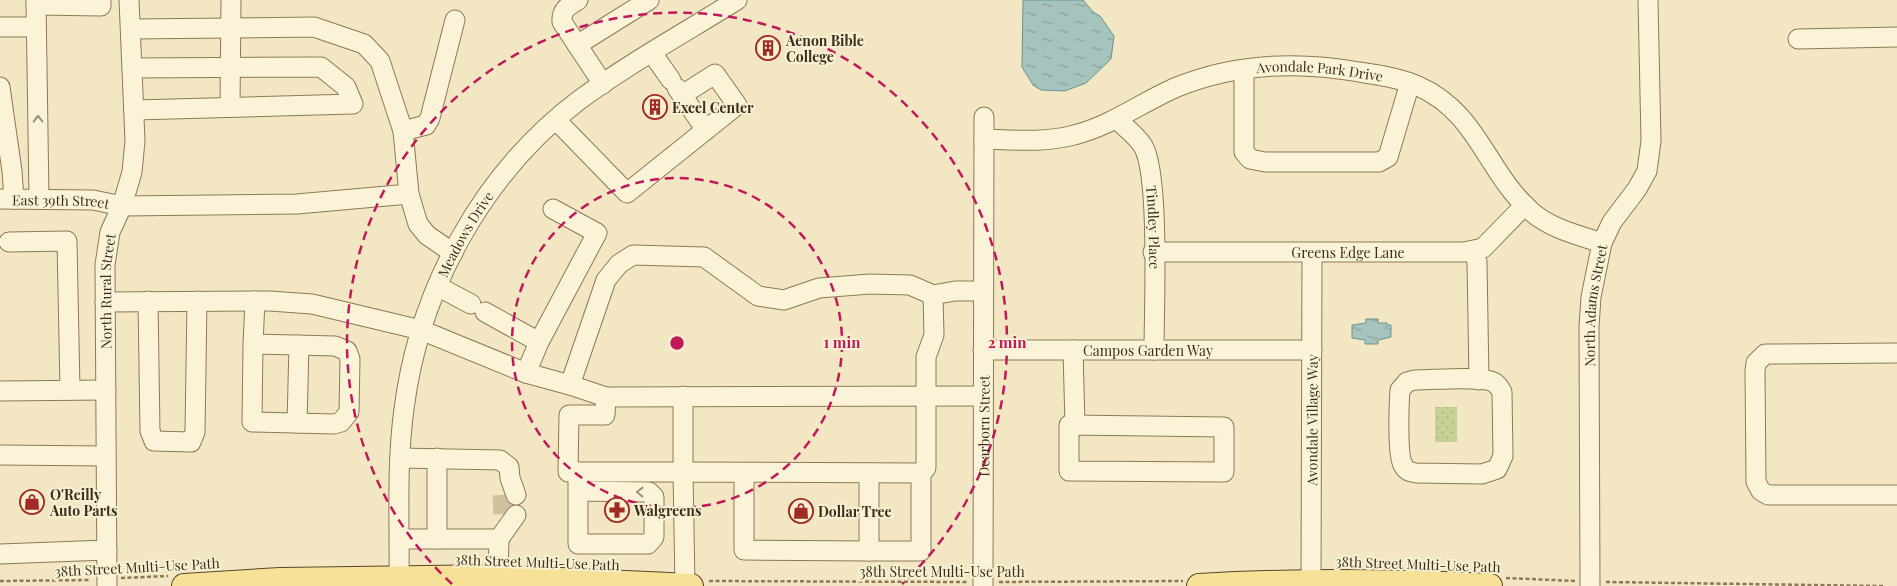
<svg xmlns="http://www.w3.org/2000/svg" width="1897" height="586" font-family="'Playfair Display',serif">
<defs>
<pattern id="garden-dots" width="8" height="8" patternUnits="userSpaceOnUse" patternTransform="scale(1.25)"><rect width="8" height="8" fill="#c5d195"/><path d="M2 2h.1M6 6h.1" fill="none" stroke="#aab480" stroke-width="1.8" stroke-linecap="round"/></pattern>
<pattern id="water-ripples" width="26" height="14" patternUnits="userSpaceOnUse" patternTransform="scale(1.25)"><rect width="26" height="14" fill="#a5c4bd"/><path d="M2 4q2-2 4 0t4 0M15 11q2-2 4 0t4 0" fill="none" stroke="#88a099"/></pattern>
</defs>
<rect width="100%" height="100%" fill="#f2e7c2"/>
<!-- garden -->
<rect fill="url(#garden-dots)" x="1435" y="407" width="22" height="35"/>
<!-- water -->
<g fill="url(#water-ripples)" stroke="#6b938c">
<polygon points="1023,0 1083,0 1093,12 1100,16 1114,36 1111,59 1086,83 1065,91 1041,90 1033,85 1022,67"/>
<polygon points="1366,319 1378,319 1378,323 1387,323 1387,325 1391,325 1391,337 1378,340 1378,344 1365,344 1365,340 1352,338 1352,325 1366,323"/>
</g>
<g fill="none" stroke-linecap="round" stroke-linejoin="round">
<!-- minor-tunnel -->
<polyline stroke="#cec2a1" stroke-width="19" stroke-dasharray="19 9" stroke-linecap="butt" points="502,495 503,516"/>
<defs>
<g id="minor">
<polyline points="36,0 39,199"/>
<path d="M 578,0 C 568,6 561,10 562,22 L 603,84"/>
<polyline points="36,5 101,6 101,0"/>
<polyline points="0,27 36,27"/>
<polyline points="131,29 314,27 364,44 380,61 403,131 409,194 418,224 427,235 453,253"/>
<polyline points="1798,39 1897,37"/>
<polyline points="577,45 649,0"/>
<polyline points="652,53 671,80"/>
<polyline points="132,68 321,67 346,87 353,104 134,110"/>
<polyline points="1244,70 1244,152 1250,159 1265,162 1379,162 1388,157 1410,83"/>
<polyline points="0,87 12,171 14,199"/>
<polyline points="677,88 706,130"/>
<polyline points="230,107 231,0"/>
<path id="s1" d="M 1116,119 C 1125,127 1137,136 1143,146 C 1160,173 1154,312 1154,350"/>
<polyline points="556,120 627,193 737,105 715,74 682,95"/>
<polyline points="403,131 426,125 430,118 455,20"/>
<path id="s2" d="M 984,139 C 1013,140 1045,143 1074,135 C 1111,126 1142,102 1177,87 C 1236,63 1297,61 1359,72 C 1379,75 1399,78 1418,86 C 1479,113 1486,173 1533,213 C 1552,229 1578,235 1602,243"/>
<path id="s3" d="M 0,199 L 93,200 L 122,206 L 297,204 L 409,194"/>
<polyline points="9,242 67,241 70,390"/>
<polyline points="1473,251 1477,262 1479,380"/>
<path id="s4" d="M 1153,252 L 1464,252 L 1483,248 L 1525,205"/>
<polyline points="437,286 471,304"/>
<polyline points="148,301 150,431 154,441 191,442 195,432 197,301"/>
<polyline points="105,302 270,301 312,304 421,330 526,373 570,385 606,280 619,264 633,255 704,257 758,296 784,300 819,288 870,284 910,285 933,295"/>
<polyline points="485,312 539,342"/>
<polyline points="253,344 252,422 334,424 341,422 349,412 350,359 347,351 335,346 253,344 255,301"/>
<path id="s5" d="M 983,350 L 1312,350"/>
<polyline points="1073,350 1075,425"/>
<polyline points="1897,353 1765,354 1756,363 1755,371 1756,482 1761,491 1768,495 1897,495"/>
<polyline points="526,373 539,342 597,233 553,209"/>
<path d="M 1415,380 C 1435,380 1474,376 1491,381 C 1497,383 1499,387 1502,392 L 1503,456 L 1497,469 L 1482,474 L 1416,473 C 1410,472 1406,471 1403,465 C 1397,455 1399,403 1400,390 L 1407,382 Z"/>
<polyline points="570,385 606,397 983,396"/>
<polyline points="0,391 106,390"/>
<polyline points="606,397 605,415 569,415 568,472 683,472 683,396"/>
<polyline points="297,423 299,345"/>
<polygon points="1069,425 1224,427 1224,472 1069,471"/>
<polyline points="0,455 106,456"/>
<polyline points="400,458 500,460 509,467 510,478 516,495"/>
<polyline points="578,472 578,544 648,544 654,537 654,497 649,492 578,491"/>
<polyline points="744,473 744,550 869,551 869,473"/>
<polyline points="399,539 499,539"/>
<polyline points="437,539 437,458"/>
<polyline points="869,551 921,551 921,473"/>
<polyline points="0,554 107,550"/>
<polyline points="498,577 499,539 516,515"/>
<path id="s6" d="M 107,586 L 105,265 L 110,232 L 122,206 L 132,172 L 135,141 L 129,0"/>
<path id="s7" d="M 399,586 C 400,527 396,467 404,409 C 419,290 482,174 578,101 C 628,64 684,33 737,0"/>
<polyline points="685,586 683,472 921,473 926,468 926,357 934,335 933,295 955,291 983,291"/>
<path id="s8" d="M 983,586 L 984,117"/>
<path id="s9" d="M 1311,586 L 1312,253"/>
<path id="s10" d="M 1590,586 L 1589,327 L 1591,297 L 1602,243 L 1612,222 L 1637,189 L 1647,171 L 1651,141 L 1648,0"/>
</g>
<g id="major">
<polyline points="184,586 280,580 498,577 691,586"/>
<path d="M 1199,586 C 1298,580 1392,581 1490,586"/>
</g>
</defs>
<!-- minor casing -->
<use href="#minor" stroke="#8d7858" stroke-width="21"/>
<!-- major casing -->
<use href="#major" stroke="#5b452c" stroke-width="26"/>
<!-- path -->
<g stroke="#8d7858" stroke-width="2.5" stroke-dasharray="4 2.5" stroke-linecap="butt">
<polyline points="121,578 168,576"/>
<polyline points="1506,578 1576,581"/>
<polyline points="0,581 91,580"/>
<polyline points="709,581 968,582"/>
<polyline points="999,582 1183,581"/>
<polyline points="1606,582 1884,586"/>
</g>
<!-- minor -->
<use href="#minor" stroke="#fbf3d7" stroke-width="19"/>
<!-- major -->
<use href="#major" stroke="#f7e197" stroke-width="24"/>
</g>
<!-- one-way arrows -->
<defs><path id="oneway-chevron" d="M-2-3.5L2.5 0L-2 3.5" fill="none" stroke-width="1.6" stroke-linecap="round" stroke-linejoin="round" transform="scale(1.25)"/></defs>
<g stroke="#9c907a">
<use href="#oneway-chevron" transform="translate(38 119) rotate(-91)"/>
<use href="#oneway-chevron" transform="translate(640 492) rotate(-179)"/>
</g>
<!-- distance rings -->
<g fill="none" stroke="#c2185b" stroke-width="2.5" stroke-dasharray="9 6">
<circle cx="677" cy="343" r="165"/>
<path d="M452 584A330 330 0 1 1 902 584"/>
</g>
<!-- icons -->
<defs>
<symbol id="building-ring" viewBox="-11 -11 22 22"><circle r="9.5" fill="#f8f0d3" stroke="#a12b23" stroke-width="1.5"/><path d="M-4-6H4V6H1V3H-1V6H-4ZM-2.5-4.3h1.7v1.8h-1.7ZM.8-4.3h1.7v1.8H.8ZM-2.5-1h1.7V.8h-1.7ZM.8-1h1.7V.8H.8Z" fill="#a12b23"/></symbol>
<symbol id="shop-ring" viewBox="-11 -11 22 22"><circle r="9.5" fill="#f8f0d3" stroke="#a12b23" stroke-width="1.5"/><path d="M-5-2.5h2.3a2.7 3.5 0 0 1 5.4 0H5L5.5 6h-11ZM-1.5-2.5h3a1.5 2.3 0 0 0-3 0Z" fill="#a12b23"/></symbol>
<symbol id="pharmacy-ring" viewBox="-11 -11 22 22"><circle r="9.5" fill="#f8f0d3" stroke="#a12b23" stroke-width="1.5"/><path d="M-2-6h4v4h4v4h-4v4h-4v-4h-4v-4h4Z" fill="#a12b23"/></symbol>
</defs>
<g fill-rule="evenodd">
<use href="#building-ring" x="754" y="34" width="28" height="28"/>
<use href="#building-ring" x="641" y="93" width="28" height="28"/>
<use href="#shop-ring" x="18" y="488" width="28" height="28"/>
<use href="#pharmacy-ring" x="603" y="496" width="28" height="28"/>
<use href="#shop-ring" x="787" y="497" width="28" height="28"/>
</g>
<g text-anchor="middle" dominant-baseline="central" stroke-width="4" stroke-linejoin="round" paint-order="stroke">
<!-- poi labels -->
<g font-size="14" font-weight="bold" fill="#3c2e1d" stroke="#f8f0d3" text-anchor="start">
<text x="786" y="40">Aenon Bible<tspan x="786" dy="16">College</tspan></text>
<text x="672" y="107">Excel Center</text>
<text x="50" y="494">O'Reilly<tspan x="50" dy="16">Auto Parts</tspan></text>
<text x="634" y="510">Walgreens</text>
<text x="818" y="511">Dollar Tree</text>
</g>
<!-- street labels -->
<g font-size="14" fill="#3c2e1d" stroke="#f8f0d3">
<text stroke="none"><textPath href="#s2" startOffset="350">Avondale Park Drive</textPath></text>
<text stroke="none"><textPath href="#s3" startOffset="61">East 39th Street</textPath></text>
<text stroke="none"><textPath href="#s1" startOffset="121">Tindley Place</textPath></text>
<text stroke="none"><textPath href="#s7" startOffset="364">Meadows Drive</textPath></text>
<text stroke="none"><textPath href="#s4" startOffset="195">Greens Edge Lane</textPath></text>
<text stroke="none"><textPath href="#s6" startOffset="295">North Rural Street</textPath></text>
<text stroke="none"><textPath href="#s10" startOffset="281">North Adams Street</textPath></text>
<text stroke="none"><textPath href="#s5" startOffset="165">Campos Garden Way</textPath></text>
<text stroke="none"><textPath href="#s9" startOffset="166">Avondale Village Way</textPath></text>
<text stroke="none"><textPath href="#s8" startOffset="160">Dearborn Street</textPath></text>
<text transform="translate(537 562) rotate(2)">38th Street Multi-Use Path</text>
<text transform="translate(1418 564) rotate(2)">38th Street Multi-Use Path</text>
<text transform="translate(137 567) rotate(-3)">38th Street Multi-Use Path</text>
<text x="942" y="571">38th Street Multi-Use Path</text>
</g>
</g>
<circle cx="677" cy="343" r="8" fill="#c2185b" stroke="#f8f0d3" stroke-width="2.5"/>
<g font-size="15" text-anchor="middle" font-weight="bold" fill="#c2185b" stroke="#f8f0d3" stroke-width="4" stroke-linejoin="round" paint-order="stroke">
<text x="842" y="348">1 min</text>
<text x="1007" y="348">2 min</text>
</g>
</svg>
